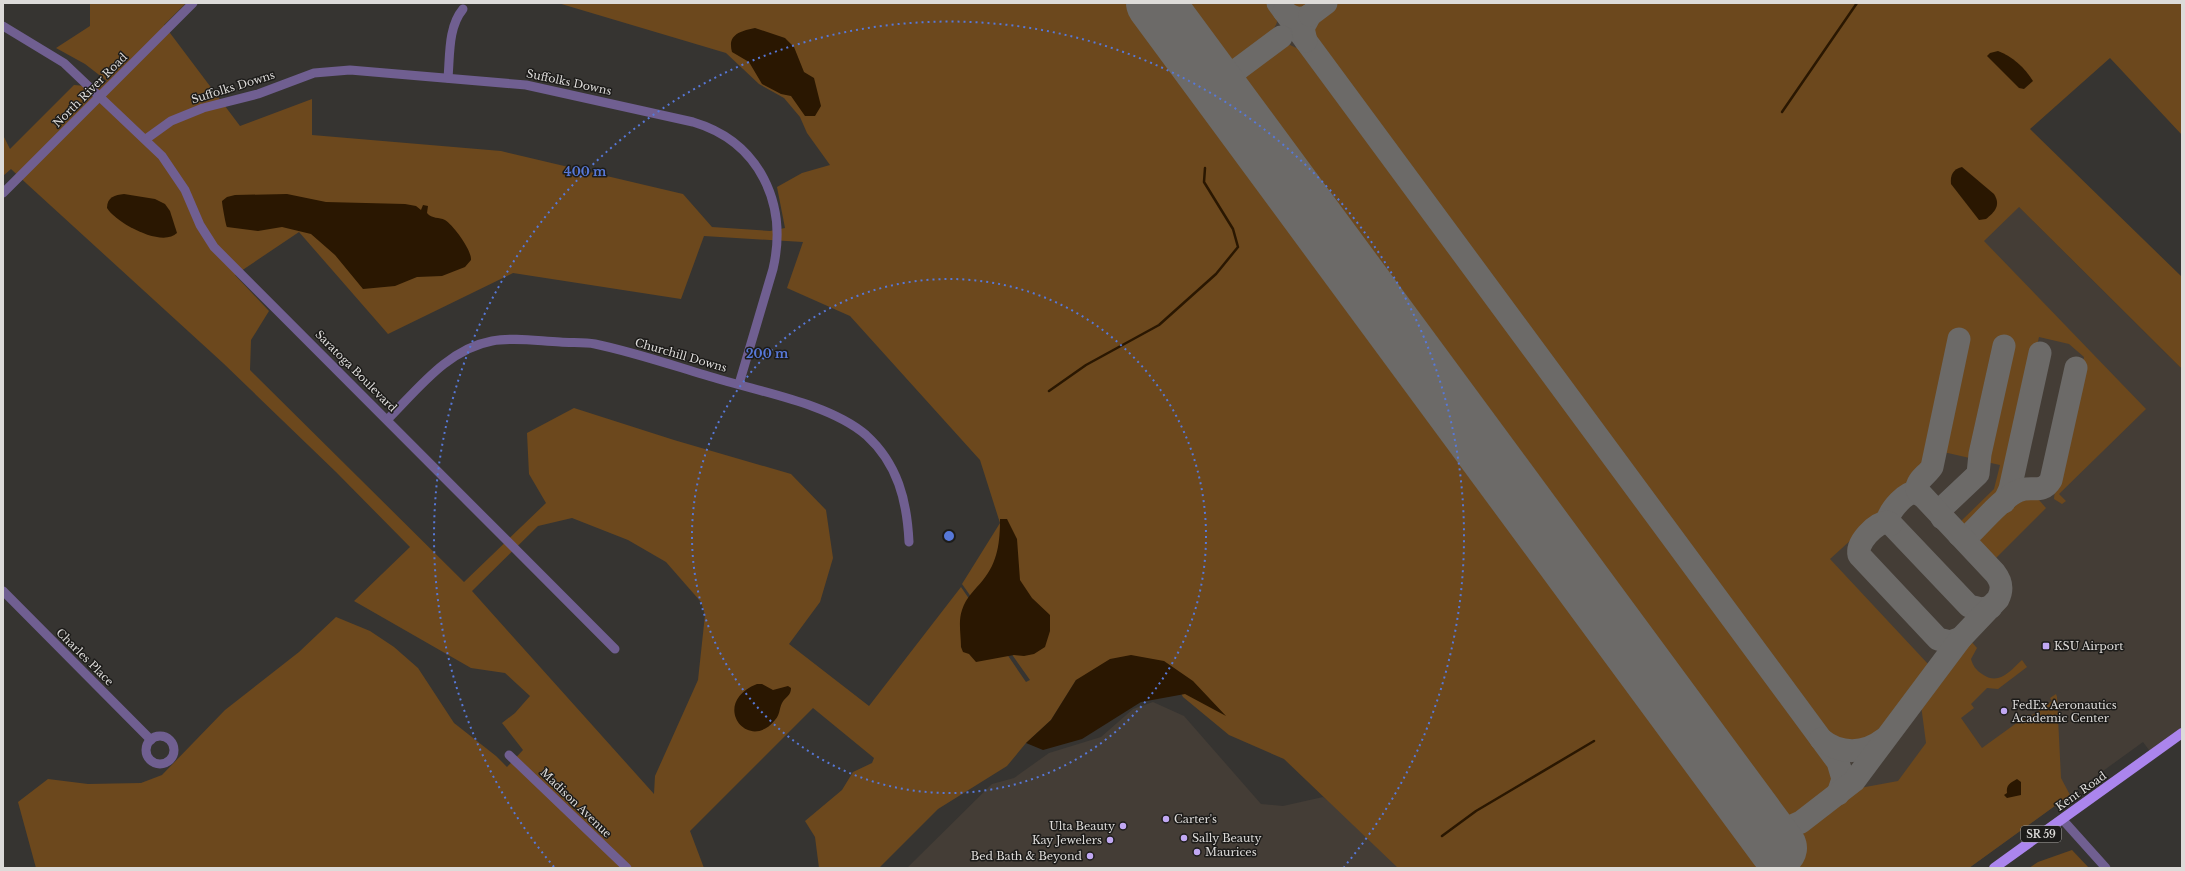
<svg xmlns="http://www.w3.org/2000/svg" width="2185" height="871" font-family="'Libre Baskerville',serif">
<rect width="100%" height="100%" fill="#363431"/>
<!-- built -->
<g fill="#443d36">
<polygon points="852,3 1741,3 2019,207 2182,369 2182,733 2152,754 2143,742 1969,868 1437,868"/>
<polygon points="1153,702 1184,716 1261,804 1283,806 1323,797 1341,809 1403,868 907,868 992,784 1014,778 1049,753 1101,737 1133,709"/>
</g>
<!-- green -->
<g fill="#6c481d" fill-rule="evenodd">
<path d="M 90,3 L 186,3 L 164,25 L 240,126 L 312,99 L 312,135 L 501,151 L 683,194 L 712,227 L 770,231 L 785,228 L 777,187 L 802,173 L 830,165 L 807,133 L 800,117 L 784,98 L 759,84 L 726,53 L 558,3 L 1140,3 L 1769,855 L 1860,788 L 1898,781 L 1926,743 L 1921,705 L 1970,640 L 1977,648 L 1971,659 C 1973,666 1976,670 1982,674 C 1999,686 2010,671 2022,660 L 2027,667 L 1998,689 L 1987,688 L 1971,704 L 1974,708 L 1961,718 L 1982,748 L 2029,714 L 2031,716 L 2052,701 L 2050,698 L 2056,694 L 2057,697 L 2061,778 L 2070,795 L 1969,868 L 1398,868 L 1284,759 L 1229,735 L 1183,697 L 1164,661 L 1076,680 L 1051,720 L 1026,743 L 1007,766 L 938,809 L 879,868 L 819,868 L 815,837 L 805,821 L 842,790 L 853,772 L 872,763 L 874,758 L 813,708 L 690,831 L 704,868 L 36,868 L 18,802 L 48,779 L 88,784 L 141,783 L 162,775 L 225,710 L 299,652 L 336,617 L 370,631 L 394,647 L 418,668 L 454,723 L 496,756 L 507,767 L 523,750 L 502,723 L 515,713 L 530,696 L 505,673 L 471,668 L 354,601 L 410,547 L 336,472 L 223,363 L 27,184 L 11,169 L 3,176 L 3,135 L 10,149 L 74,85 L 98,87 L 107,81 L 85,64 L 56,48 L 90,26 ZM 299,232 L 388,334 L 513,273 L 681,299 L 704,236 L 803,242 L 787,288 L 850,316 L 980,460 L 1000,523 L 962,584 L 1030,680 L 1026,682 L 961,587 L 869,706 L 789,644 L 820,602 L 833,558 L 826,510 L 791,474 L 674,440 L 574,408 L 527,433 L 529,474 L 546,503 L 464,582 L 250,370 L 251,340 L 269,311 L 235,275 ZM 572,518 L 628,540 L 666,562 L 701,602 L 705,615 L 698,680 L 655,776 L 654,794 L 472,591 L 538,526 Z"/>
<path d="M 1171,3 L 1268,3 C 1272,9 1277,15 1277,22 C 1275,33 1242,61 1231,63 C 1222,65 1215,60 1209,55 Z"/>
<path d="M 1288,3 L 1313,3 C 1304,9 1296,9 1288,3 Z"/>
<path d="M 1339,3 L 2182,3 L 2182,135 L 2110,58 L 2030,129 L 2182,277 L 2182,369 L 2019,207 L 1984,241 L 2146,409 L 2059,494 L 2066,501 L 2062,504 L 2054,499 L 2055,490 L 2084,357 L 2069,344 L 2039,337 L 2004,489 L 1997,499 L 1963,528 L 1959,523 L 1994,489 L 2000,465 L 1982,461 L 2007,346 L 2000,344 L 1974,459 L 1939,451 L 1963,336 L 1955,335 L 1928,460 L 1863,529 L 1830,559 L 1929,665 C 1923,677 1913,687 1905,698 C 1891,717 1877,745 1850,742 C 1837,741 1829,735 1821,725 L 1319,47 L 1314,35 L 1316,23 Z"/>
<path d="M 1290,45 L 1303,51 L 1830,764 C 1834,771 1837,780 1832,788 C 1828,795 1792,819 1784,820 C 1777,820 1772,816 1768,811 L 1240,96 C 1238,89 1238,84 1242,78 C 1248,68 1279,46 1290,45 Z"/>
<path d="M 2031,496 L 2039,500 L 2046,508 L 1994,560 L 1977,542 L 1978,537 C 1992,523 2010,498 2031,496 Z"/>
<polygon points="2072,850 2089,868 2029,868 2038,862"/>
</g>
<!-- water -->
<g fill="#2a1701">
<path d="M 755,28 L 785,38 L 794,47 L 804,72 L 814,78 L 821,106 L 815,116 L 805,116 L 791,96 L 781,94 L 762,84 L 749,62 L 732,52 C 727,34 741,31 755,28 Z"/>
<path d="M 1998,51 C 2012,56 2025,68 2033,81 L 2024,89 L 2019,88 L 1987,56 L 1990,53 Z"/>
<path d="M 1962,167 L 1994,194 C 2001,205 1995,212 1986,219 L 1979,220 L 1951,184 C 1950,175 1953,169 1962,167 Z"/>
<path d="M 124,194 L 155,199 L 165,204 L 170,211 L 177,233 C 162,248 116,223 107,208 C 107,197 115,195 124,194 Z"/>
<path d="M 287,194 L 326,202 L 405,204 L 416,206 L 421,210 L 423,205 L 428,206 L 427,213 C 432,219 439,217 445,220 C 453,225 472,250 471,260 L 465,267 L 442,276 L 417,277 L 395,286 L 363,289 L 335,255 L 311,234 L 282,227 L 258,231 L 227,227 C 226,226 222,204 222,201 L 227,197 L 235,195 Z"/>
<path d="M 1000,519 L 1007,519 L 1017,539 L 1020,580 L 1032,598 L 1050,615 L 1050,631 L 1045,647 L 1034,654 L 1024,656 L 1014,655 L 976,662 L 969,654 L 963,652 L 961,647 C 961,635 958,621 962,610 C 966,597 975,590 983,580 C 998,562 1000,541 1000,519 Z"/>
<polygon points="1131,655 1164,661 1193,681 1226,716 1185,694 1141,702 1082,739 1043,750 1026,743 1051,720 1076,680 1110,659"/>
<path d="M 757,684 L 762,684 L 773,690 L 788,686 L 791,688 C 791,696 785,697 782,703 C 779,709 780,715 775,720 C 748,754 709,703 757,684 Z"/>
<path d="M 2017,779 L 2021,782 L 2021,795 L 2007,798 L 2004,795 L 2007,793 C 2006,785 2010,783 2017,779 Z"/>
</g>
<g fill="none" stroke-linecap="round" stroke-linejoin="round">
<!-- stream -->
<g stroke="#2a1701" stroke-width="2.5">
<polyline points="1782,112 1857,3"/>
<polyline points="1049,391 1086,365 1159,325 1216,274 1238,247 1233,229 1204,182 1205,168"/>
<polyline points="1442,836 1476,811 1594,741"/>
</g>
<!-- taxiway -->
<g stroke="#6c6a68" stroke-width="23">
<polyline points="1278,3 1838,762 1843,779 1838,794"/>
<path d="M 1284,11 C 1292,18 1300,21 1310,15 L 1303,28 L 1306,41"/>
<polyline points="1310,15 1326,3"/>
<path d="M 1194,55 C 1206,69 1219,77 1238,69"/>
<path d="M 1234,109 C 1227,94 1229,82 1238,69 L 1281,37"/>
<path d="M 1920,495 L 1915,492 C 1905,493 1892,508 1888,518 L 1891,524 L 1969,606 L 1981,609 L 1991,607"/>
<polyline points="2004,502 2010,489 2040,353"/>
<polyline points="1942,518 1943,507 1978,474 1980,454 2004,346"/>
<path d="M 1891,524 L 1887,522 C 1875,523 1856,543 1859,555 L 1938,639 L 1950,642 L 1961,638"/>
<path d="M 1959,535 L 1966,537 L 1970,534 C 1983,522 2002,498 2018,491 C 2031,485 2042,495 2051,480 L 2076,368"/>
<path d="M 1821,739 C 1840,755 1865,754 1884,739"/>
<path d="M 1751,810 L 1774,826 L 1790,827 L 1801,822 L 1854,781 L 1961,638 L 1998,599 C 2003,589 2002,582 1995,573 L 1917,490 C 1916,480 1927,475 1932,467 L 1959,339"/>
</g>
<!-- runway -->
<polyline stroke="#6c6a68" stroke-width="58" points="1155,3 1778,848"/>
<!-- minor -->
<g stroke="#705f91" stroke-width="9">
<polyline points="3,26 64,63 162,156 185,190 200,225 214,247 615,649"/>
<path d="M 448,78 C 450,55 448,27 463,9"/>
<path d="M 146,139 L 171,121 L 203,108 L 258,94 L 314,73 L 350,70 L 526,85 L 693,122 C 760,142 788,204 773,269 L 739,384"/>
<polyline points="3,193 193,3"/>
<path d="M 388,419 C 418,389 448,349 492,341 C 514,337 538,341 560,342 C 571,343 584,342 595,344 C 638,353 680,368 722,380 C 766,393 831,405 866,435 C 898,464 907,501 909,542"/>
<polyline points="3,591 151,740"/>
<circle cx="160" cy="750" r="14"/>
<polyline points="509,755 627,868"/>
<polyline points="2062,819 2106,868"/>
</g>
<!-- major -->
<polyline stroke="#ab85ed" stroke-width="10" points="1994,868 2182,733"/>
</g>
<!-- distance rings -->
<g fill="none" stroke="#5778d8" stroke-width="2" stroke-dasharray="2 4">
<circle cx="949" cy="536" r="257"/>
<path d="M554 867A515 515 0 1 1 1344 867"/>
</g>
<!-- markers -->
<g fill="#c1a8f3" stroke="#1d1c1a" stroke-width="1.5">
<rect x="2042" y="642" width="8" height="8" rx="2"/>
<circle cx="2004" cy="711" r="4"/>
<circle cx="1166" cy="819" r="4"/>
<circle cx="1123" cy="826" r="4"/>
<circle cx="1184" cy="838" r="4"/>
<circle cx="1110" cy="840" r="4"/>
<circle cx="1197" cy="852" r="4"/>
<circle cx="1090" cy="856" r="4"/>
</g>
<g text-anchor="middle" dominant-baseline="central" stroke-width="3" stroke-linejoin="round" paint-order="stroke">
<!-- shield labels -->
<rect fill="#1d1c1a" stroke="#a3a2a0" stroke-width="1" x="2021" y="826" width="40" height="16" rx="3"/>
<g font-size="10" font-weight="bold" fill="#dddbd9">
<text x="2041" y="834">SR 59</text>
</g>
<!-- street labels -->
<g font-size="11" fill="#dddbd9" stroke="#1d1c1a">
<text transform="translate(569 82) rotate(12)">Suffolks Downs</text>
<text transform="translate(233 87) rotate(-17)">Suffolks Downs</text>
<text transform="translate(90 90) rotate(-45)">North River Road</text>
<text transform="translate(681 355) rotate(16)">Churchill Downs</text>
<text transform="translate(356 371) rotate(45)">Saratoga Boulevard</text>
<text transform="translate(85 657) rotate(45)">Charles Place</text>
<text transform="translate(2081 791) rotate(-35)">Kent Road</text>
<text transform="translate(576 803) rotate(44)">Madison Avenue</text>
</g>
<!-- poi labels -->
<g font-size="11" fill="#dddbd9" stroke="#1d1c1a" text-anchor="start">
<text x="2054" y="646">KSU Airport</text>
<text x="2012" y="705">FedEx Aeronautics<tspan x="2012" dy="13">Academic Center</tspan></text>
<text x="1174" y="819">Carter's</text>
<text x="1115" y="826" text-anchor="end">Ulta Beauty</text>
<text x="1192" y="838">Sally Beauty</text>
<text x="1102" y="840" text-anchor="end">Kay Jewelers</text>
<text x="1205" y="852">Maurices</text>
<text x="1082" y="856" text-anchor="end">Bed Bath &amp; Beyond</text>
</g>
</g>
<circle cx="949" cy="536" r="6" fill="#5778d8" stroke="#1d1c1a" stroke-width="2"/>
<g font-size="12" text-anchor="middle" font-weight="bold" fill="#5778d8" stroke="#1d1c1a" stroke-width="3" stroke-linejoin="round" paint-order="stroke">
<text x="585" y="176">400 m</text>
<text x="767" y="358">200 m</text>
</g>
<!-- border -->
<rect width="2185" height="871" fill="none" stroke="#dddbd9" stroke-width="8"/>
</svg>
